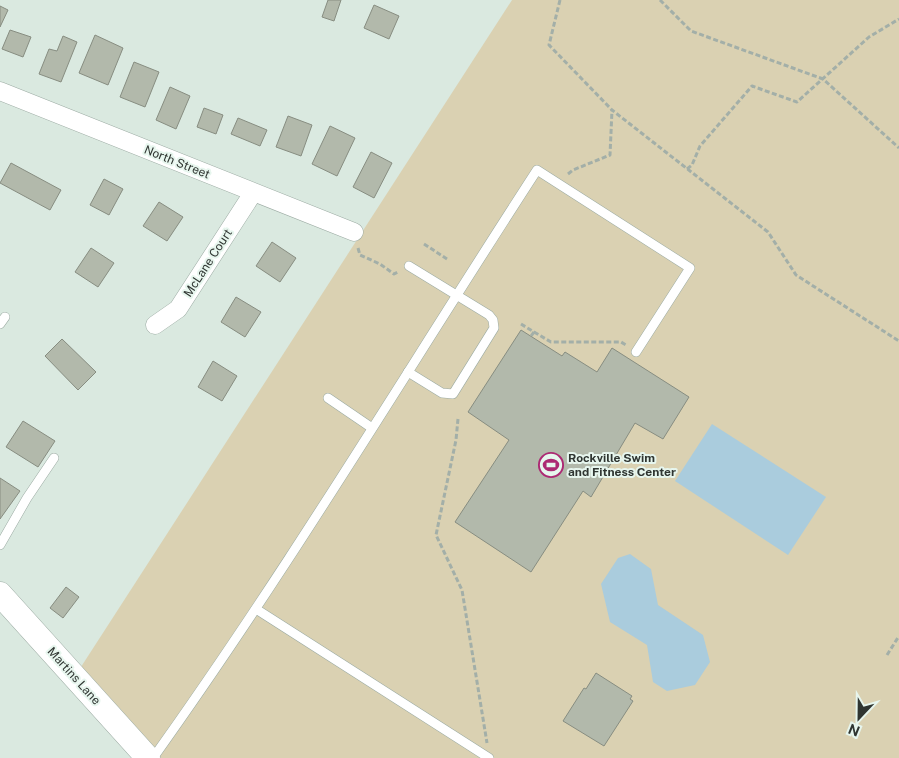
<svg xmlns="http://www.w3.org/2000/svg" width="899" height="758" font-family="'Public Sans',sans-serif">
<rect width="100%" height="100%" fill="#dae9e0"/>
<!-- green -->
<polygon fill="#dad1b2" points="512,0 899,0 899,758 161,758 79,670"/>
<!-- water -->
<g fill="#acd">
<polygon points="712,424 826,497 788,555 675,481"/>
<polygon points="630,554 651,569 658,605 703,635 710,662 695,685 667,691 653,682 647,645 610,622 601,584 618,558"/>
</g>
<!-- building -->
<g fill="#b2b9ab" stroke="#878d81">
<polygon points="328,0 341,0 334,21 322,17"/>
<polygon points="374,5 399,16 389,39 364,28"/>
<polygon points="0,6 8,10 0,27"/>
<polygon points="10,30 31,37 23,57 2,49"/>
<polygon points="95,35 123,48 108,85 79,73"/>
<polygon points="63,36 77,42 61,82 39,74 49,49 57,51"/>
<polygon points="134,62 159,72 145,107 120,97"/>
<polygon points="170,87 190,96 176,129 156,120"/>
<polygon points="204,108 223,115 216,134 197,127"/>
<polygon points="288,116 312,125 301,156 276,147"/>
<polygon points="238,118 267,130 260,146 231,134"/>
<polygon points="330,126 355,138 337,176 312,164"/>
<polygon points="371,152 392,163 374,198 353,187"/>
<polygon points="11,163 61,190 50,210 0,183"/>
<polygon points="104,179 123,189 109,215 90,205"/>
<polygon points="159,202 183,217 167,241 143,226"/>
<polygon points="272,242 296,258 280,282 256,266"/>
<polygon points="91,248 114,263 98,287 75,272"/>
<polygon points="236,297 261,312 245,337 221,322"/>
<polygon points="521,330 562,356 565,352 597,372 612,348 689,397 663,439 635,423 591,497 583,491 531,572 455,522 509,440 468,412"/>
<polygon points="62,339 96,372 78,390 45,356"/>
<polygon points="213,361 237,376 222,401 198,387"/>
<polygon points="23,421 55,441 38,467 6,447"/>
<polygon points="0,478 20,491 0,519"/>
<polygon points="66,587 79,597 63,618 50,608"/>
<polygon points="596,673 632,696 630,699 633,701 604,746 563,721 584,688 586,689"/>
</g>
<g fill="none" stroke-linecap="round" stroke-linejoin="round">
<defs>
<g id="lane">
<polyline points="0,324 5,317"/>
<polyline points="408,372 442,393 453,394 494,328 493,320 489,315 409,266"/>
<polyline points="328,398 372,428"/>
<polyline points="0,545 27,498 54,458"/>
<polyline points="256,609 489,758"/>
<path d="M 153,758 C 289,568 409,367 537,170 L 690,268 L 636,352"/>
</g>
<g id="street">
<polyline points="0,91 354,232"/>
<polyline points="155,325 178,309 253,193"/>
</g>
<polyline id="secondary" points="0,594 148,758"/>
</defs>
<!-- lane casing -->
<use href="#lane" stroke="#9caba3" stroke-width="10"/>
<!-- street casing -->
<use href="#street" stroke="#9caba3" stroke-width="19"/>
<!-- secondary casing -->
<use href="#secondary" stroke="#9caba3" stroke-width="25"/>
<!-- path -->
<g stroke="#a3afa8" stroke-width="3" stroke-dasharray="5 2.5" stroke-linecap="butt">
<polyline points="560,0 549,45 612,110 768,232 796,275 899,341"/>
<polyline points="660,0 691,31 823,79 899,148"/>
<polyline points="687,169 692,165 700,146 752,86 797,102 869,37 899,19"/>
<polyline points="568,174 573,170 610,155 612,110"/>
<polyline points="424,244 447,259"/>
<polyline points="358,248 360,255 380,264 394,274 398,272"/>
<polyline points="521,324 534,332 531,336"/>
<polyline points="534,332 551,342 621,342 626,345"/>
<polyline points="458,419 456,440 436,535 462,590 487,743"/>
<polyline points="887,655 899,636"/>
</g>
<!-- lane -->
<use href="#lane" stroke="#fff" stroke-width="9"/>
<!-- street -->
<use href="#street" stroke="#fff" stroke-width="18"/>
<!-- secondary -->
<use href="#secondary" stroke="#fff" stroke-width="24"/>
</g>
<!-- icons -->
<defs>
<symbol id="stadium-ring" viewBox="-11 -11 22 22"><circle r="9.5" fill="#e7f6ee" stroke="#ac2973" stroke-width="1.5"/><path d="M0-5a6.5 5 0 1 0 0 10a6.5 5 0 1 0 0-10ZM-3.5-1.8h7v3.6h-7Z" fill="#ac2973"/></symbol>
</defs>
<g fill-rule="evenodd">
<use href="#stadium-ring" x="537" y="451" width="28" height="28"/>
</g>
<g text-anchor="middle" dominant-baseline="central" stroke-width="4" stroke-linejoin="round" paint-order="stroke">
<!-- street labels -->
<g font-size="12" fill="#2f3531" stroke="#e7f6ee">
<text transform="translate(177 162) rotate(22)">North Street</text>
<text transform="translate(208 263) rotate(-57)">McLane Court</text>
<text transform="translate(74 676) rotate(48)">Martins Lane</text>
</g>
<!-- poi labels -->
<g font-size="12" font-weight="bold" fill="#2f3531" stroke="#e7f6ee" text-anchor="start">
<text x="568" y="458">Rockville Swim<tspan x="568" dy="14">and Fitness Center</tspan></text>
</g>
</g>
<!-- north arrow -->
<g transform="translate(859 718) rotate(202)" stroke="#e7f6ee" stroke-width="4" paint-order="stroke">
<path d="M0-4L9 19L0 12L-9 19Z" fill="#2f3531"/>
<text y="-8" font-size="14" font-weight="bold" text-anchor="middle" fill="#2f3531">N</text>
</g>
</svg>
